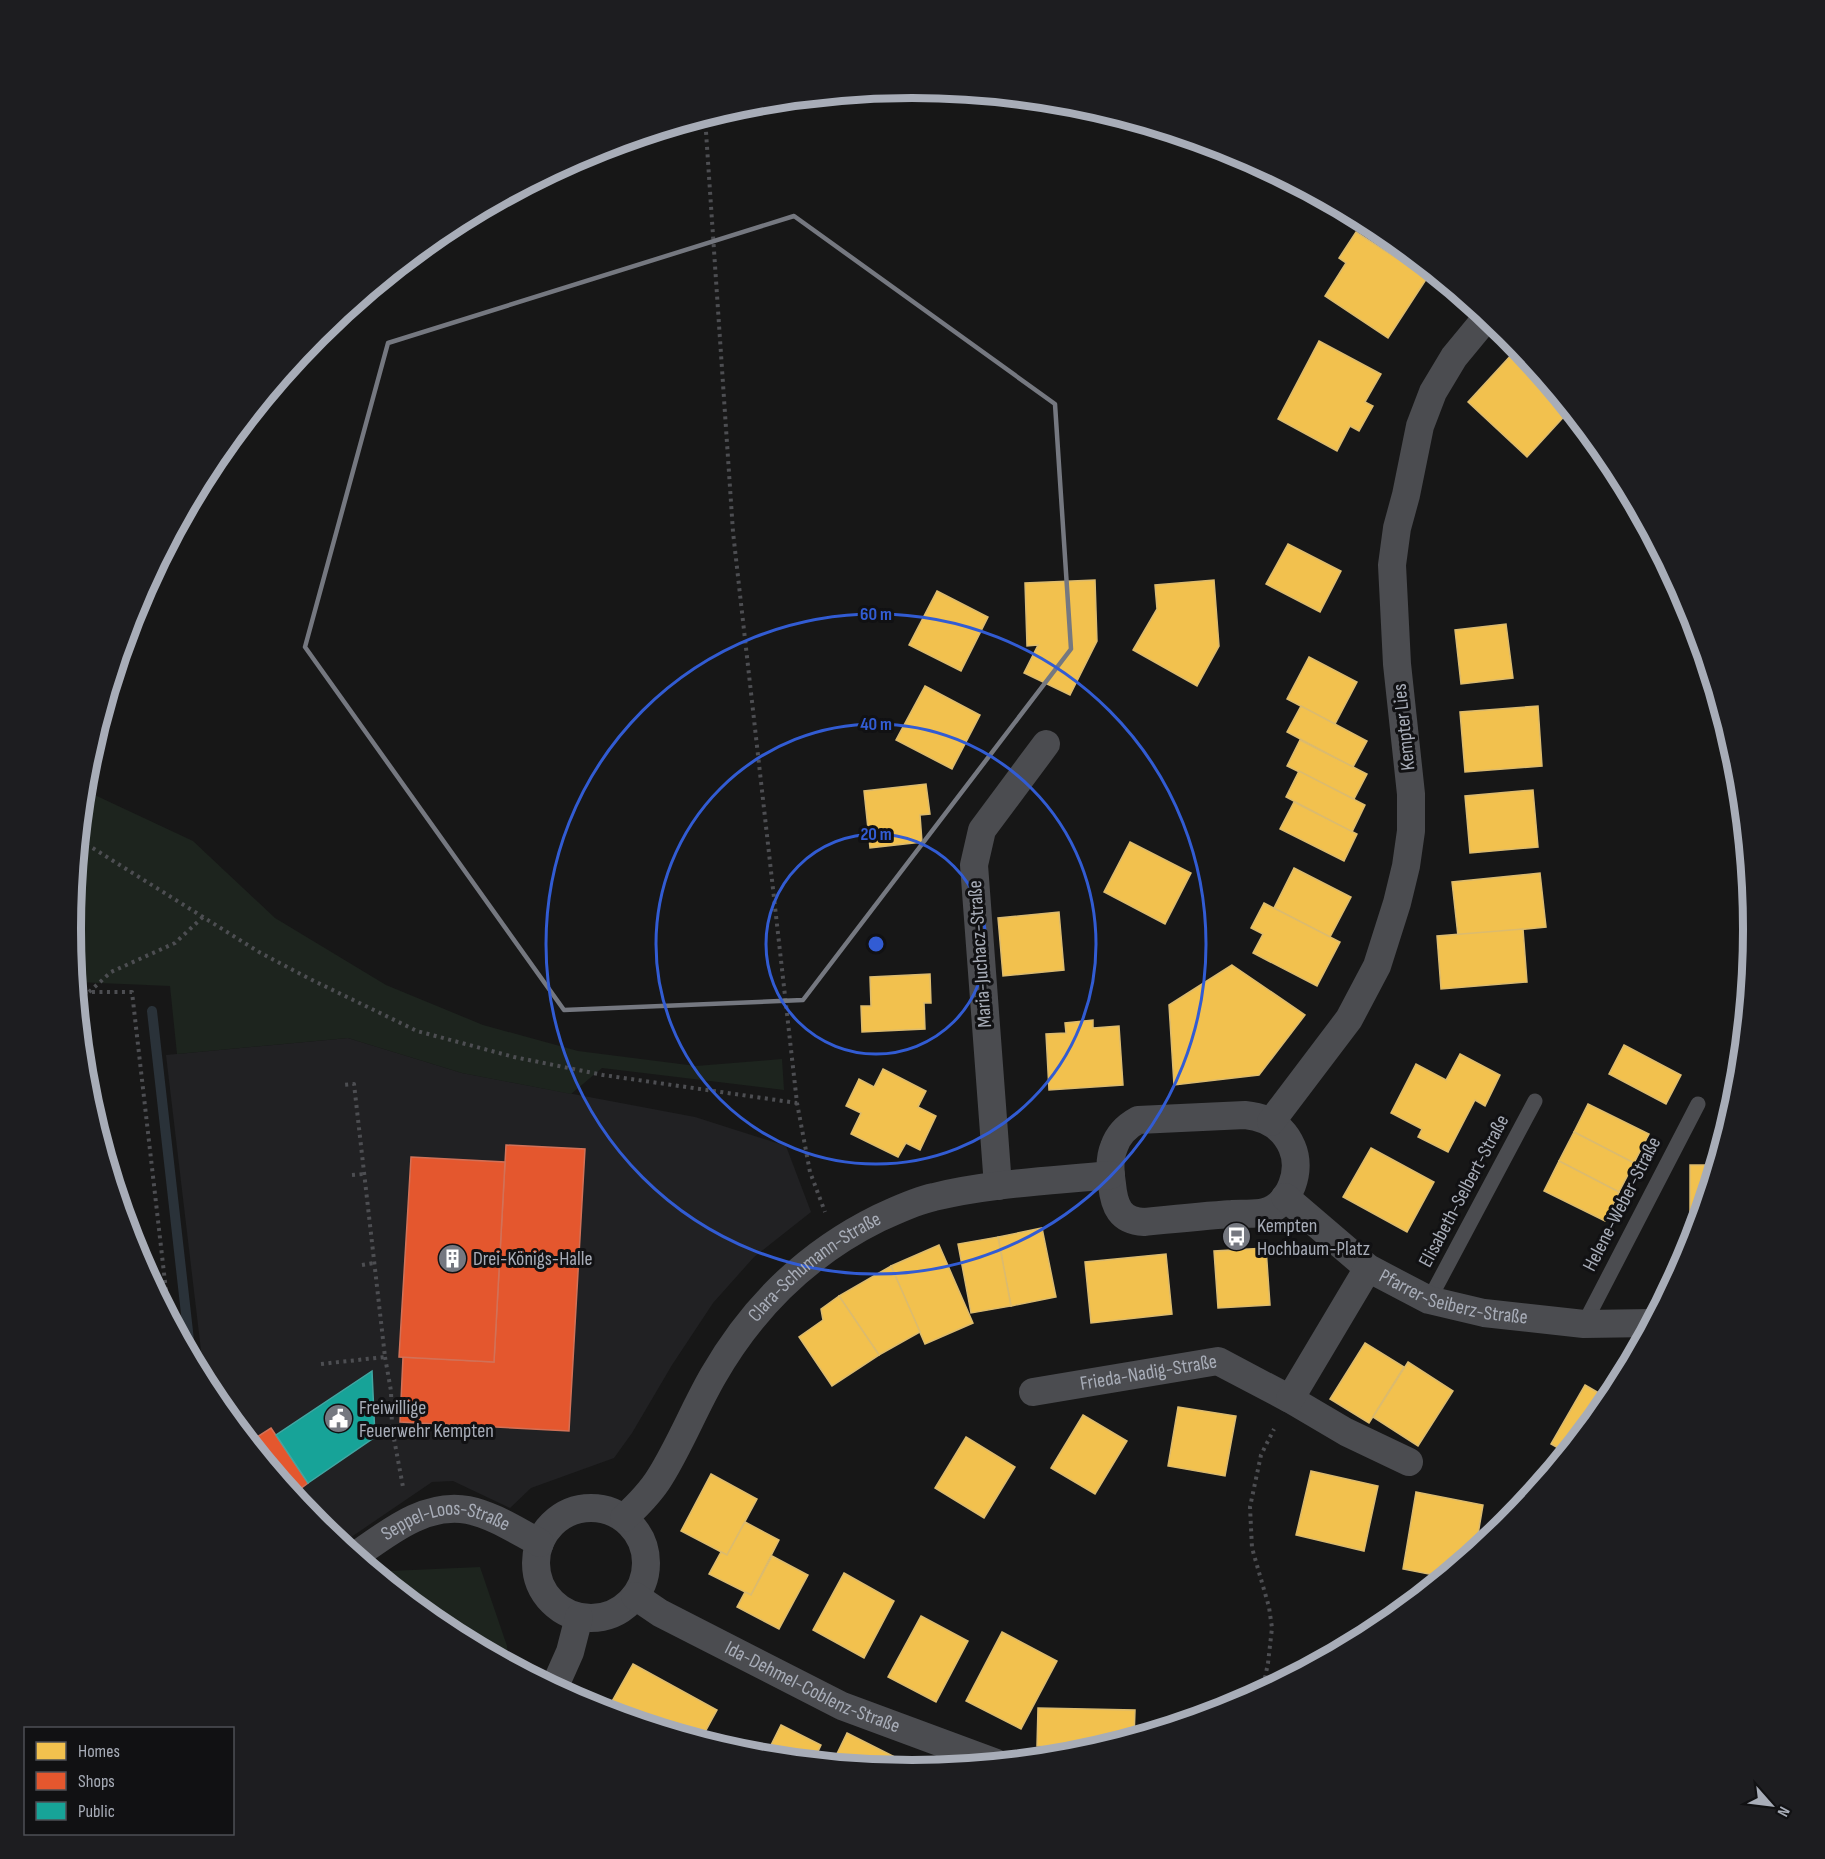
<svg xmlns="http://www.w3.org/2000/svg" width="1825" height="1859" font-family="'Sofia Sans Condensed',sans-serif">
<rect width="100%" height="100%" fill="#171717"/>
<!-- built -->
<polygon fill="#212123" points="348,1038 462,1073 695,1117 786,1146 811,1212 754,1257 713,1303 672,1365 632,1433 614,1458 531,1488 510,1508 453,1481 432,1482 341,1544 317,1525 212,1397 205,1384 166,1055"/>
<!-- green -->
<g fill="#1d241e">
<polygon points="84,790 193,841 275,918 386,985 483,1025 578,1051 696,1066 782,1059 784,1090 602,1068 571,1094 462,1073 348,1038 177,1054 170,986 76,982 71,929"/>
<polygon points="480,1567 507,1646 508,1663 444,1629 380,1577 390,1571"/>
</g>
<!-- homes -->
<g fill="#f2c14e" stroke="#dcbb6e" stroke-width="1.5">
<polygon points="1356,232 1427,278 1388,338 1325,296 1346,263 1339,258"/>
<polygon points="1319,341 1381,374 1365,402 1373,406 1359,431 1350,426 1337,451 1278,419"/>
<polygon points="1513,353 1556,393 1570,410 1527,457 1468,402"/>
<polygon points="1288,544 1341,571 1320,612 1266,584"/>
<polygon points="1095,580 1097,641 1070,695 1024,673 1038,645 1027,646 1025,583"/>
<polygon points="1214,580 1219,646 1197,686 1133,650 1157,609 1155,585"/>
<polygon points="937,591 988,617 961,671 909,645"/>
<polygon points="1506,624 1513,678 1461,684 1455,630"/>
<polygon points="1309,657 1357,682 1335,724 1287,699"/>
<polygon points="925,686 980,715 952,769 896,740"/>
<polygon points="1301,706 1367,741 1353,767 1287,732"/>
<polygon points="1538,706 1542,766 1465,772 1460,712"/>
<polygon points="1300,740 1367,774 1354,799 1287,766"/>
<polygon points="1299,771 1365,805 1352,832 1286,797"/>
<polygon points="926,784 930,814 920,815 922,842 870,848 864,791"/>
<polygon points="1533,790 1538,847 1470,853 1465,796"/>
<polygon points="1294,802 1357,834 1344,861 1280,829"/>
<polygon points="1130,842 1191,873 1165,924 1104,892"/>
<polygon points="1294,868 1351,897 1330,937 1274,908"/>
<polygon points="1540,873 1546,927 1458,936 1452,882"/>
<polygon points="1264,903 1340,942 1317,986 1253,953 1263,934 1251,928"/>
<polygon points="1059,912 1064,970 1003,976 998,918"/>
<polygon points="1523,929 1527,982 1441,989 1437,936"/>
<polygon points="1232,965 1305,1015 1259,1075 1174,1085 1169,1005"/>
<polygon points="930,974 931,1003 924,1003 925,1029 862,1032 861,1006 871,1006 870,977"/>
<polygon points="1093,1020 1093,1028 1119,1026 1123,1085 1049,1090 1046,1034 1066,1033 1065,1023"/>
<polygon points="1624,1045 1681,1075 1666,1104 1609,1074"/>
<polygon points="1460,1054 1500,1075 1485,1106 1475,1100 1448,1152 1418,1137 1422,1129 1391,1113 1416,1064 1446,1080"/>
<polygon points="883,1069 926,1091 918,1107 936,1116 920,1150 906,1143 898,1157 851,1134 861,1113 846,1106 859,1079 874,1087"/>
<polygon points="1588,1104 1649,1134 1634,1163 1574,1132"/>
<polygon points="1574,1132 1634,1163 1619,1192 1559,1161"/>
<polygon points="1371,1148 1434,1182 1407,1232 1343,1197"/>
<polygon points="1559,1161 1619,1192 1605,1221 1544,1191"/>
<polygon points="1690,1165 1717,1165 1696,1234 1690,1233"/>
<polygon points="1042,1228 1056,1297 1011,1306 998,1237"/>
<polygon points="998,1237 1011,1306 971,1313 958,1244"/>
<polygon points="939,1245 973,1323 925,1344 891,1266"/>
<polygon points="1266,1248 1270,1305 1218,1308 1214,1251"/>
<polygon points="1166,1254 1172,1314 1091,1323 1085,1262"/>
<polygon points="891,1266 920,1332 879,1355 839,1296"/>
<polygon points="839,1296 879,1355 832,1386 799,1337 823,1320 821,1309"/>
<polygon points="1365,1343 1404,1367 1369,1423 1330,1399"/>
<polygon points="1408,1362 1453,1391 1418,1446 1373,1417"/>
<polygon points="1585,1385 1611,1400 1567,1453 1551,1444"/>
<polygon points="1178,1407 1236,1416 1225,1476 1168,1466"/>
<polygon points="1083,1415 1127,1441 1095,1494 1051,1468"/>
<polygon points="966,1437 1015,1467 984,1518 935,1488"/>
<polygon points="1311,1471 1378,1486 1364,1551 1296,1535"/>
<polygon points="711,1474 757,1499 727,1555 681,1531"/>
<polygon points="1416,1492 1483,1505 1475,1552 1444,1577 1403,1569"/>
<polygon points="745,1522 779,1540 751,1595 709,1574 721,1552 727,1555"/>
<polygon points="772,1556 808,1575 779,1629 737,1607 745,1592 751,1595"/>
<polygon points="844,1573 894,1601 864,1658 813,1630"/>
<polygon points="921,1616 968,1641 936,1702 888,1677"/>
<polygon points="1002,1632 1057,1661 1021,1729 966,1701"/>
<polygon points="633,1664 717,1710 700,1741 606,1712"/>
<polygon points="1038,1708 1135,1710 1134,1738 1072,1756 1072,1747 1037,1746"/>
<polygon points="781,1725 821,1745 813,1762 765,1757"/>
<polygon points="847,1733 897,1758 892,1769 832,1764"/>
</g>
<!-- shops -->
<g fill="#e4572e" stroke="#d27157" stroke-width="1.5">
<polygon points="506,1145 585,1149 569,1431 400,1422 403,1357 494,1362"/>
<polygon points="411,1157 505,1162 494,1362 399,1357"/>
<polygon points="271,1428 308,1483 292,1495 249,1442"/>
</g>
<!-- public -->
<polygon fill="#17a398" stroke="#42a6a2" stroke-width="1.5" points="372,1371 375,1437 308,1483 276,1435"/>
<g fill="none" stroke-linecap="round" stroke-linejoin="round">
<!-- stream -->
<polyline stroke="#2a3239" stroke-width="10" points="152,1011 191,1358"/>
<!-- path -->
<g stroke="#4d4e52" stroke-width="4" stroke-dasharray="3 4.5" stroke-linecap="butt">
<polyline points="705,117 733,532 797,1103 810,1172 825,1212"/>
<polyline points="79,842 91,847 259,952 308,978 417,1031 514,1057 603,1075 797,1103"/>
<polyline points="89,992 111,972 175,943 204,916"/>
<polyline points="77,993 89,992 132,992 169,1317"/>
<polyline points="352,1175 364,1174"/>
<polyline points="362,1265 374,1263"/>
<polyline points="385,1357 391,1391 392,1428 403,1487"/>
<polyline points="321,1364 385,1357 354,1084 343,1085"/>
<polyline points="1262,1693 1268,1663 1272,1628 1269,1607 1252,1548 1250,1507 1261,1455 1274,1429"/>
</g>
<!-- lane -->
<g stroke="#4b4c50" stroke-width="15">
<polyline points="1429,1300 1535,1101"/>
<polyline points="1584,1324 1698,1104"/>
</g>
<!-- street -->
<g stroke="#4b4c50" stroke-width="28">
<path d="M 1245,1115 C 1266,1117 1283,1126 1292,1147 C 1302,1170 1291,1204 1265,1212 C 1255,1215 1242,1213 1232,1214 C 1203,1216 1174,1219 1144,1222 C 1120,1221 1114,1206 1112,1184 C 1110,1172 1109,1159 1114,1147 C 1118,1135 1127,1126 1138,1120 Z"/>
<polyline points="1271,1122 1349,1019 1377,966 1397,903 1406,866 1411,831 1411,794 1397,664 1392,565 1397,528 1406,495 1420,426 1433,392 1454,357 1487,317"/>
<polyline points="998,1186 974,865 982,830 1046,744"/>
<path id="s1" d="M 1285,1197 L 1368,1268 L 1429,1300 L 1484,1313 L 1584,1324 L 1652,1323"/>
<path id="s2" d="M 1033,1392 L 1218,1361 L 1290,1399 L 1346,1432 L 1409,1462"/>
<polyline points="1290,1399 1368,1268"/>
<circle cx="591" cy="1563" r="55"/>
<path id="s3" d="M 624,1518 C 637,1506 651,1492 660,1477 C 680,1445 694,1409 713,1376 C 752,1308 808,1253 879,1218 C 897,1210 915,1201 934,1197 C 991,1183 1052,1181 1111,1175"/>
<path id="s4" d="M 355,1556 C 388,1533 425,1502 468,1510 C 493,1515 517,1531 540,1543"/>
<path id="s5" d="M 635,1596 L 660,1613 L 842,1706 L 996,1763"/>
<polyline points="554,1688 570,1652 579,1617"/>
</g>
</g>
<!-- marked area -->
<path fill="none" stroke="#757880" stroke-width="4.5" stroke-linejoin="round" d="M 794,216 L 1055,404 L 1071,649 L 803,1000 L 564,1010 L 305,647 L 388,343 Z"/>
<!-- distance rings -->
<g fill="none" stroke="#325cd3" stroke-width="3">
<circle cx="876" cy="944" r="110"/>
<circle cx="876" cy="944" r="220"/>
<circle cx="876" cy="944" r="330"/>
</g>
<!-- icons -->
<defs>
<symbol id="bus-disc" viewBox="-11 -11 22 22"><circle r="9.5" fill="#757880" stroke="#111113"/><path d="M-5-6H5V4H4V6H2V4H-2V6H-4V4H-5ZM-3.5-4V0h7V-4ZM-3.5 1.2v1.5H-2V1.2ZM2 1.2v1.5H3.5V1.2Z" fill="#fff"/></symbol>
<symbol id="building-disc" viewBox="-11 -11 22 22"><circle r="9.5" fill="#757880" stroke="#111113"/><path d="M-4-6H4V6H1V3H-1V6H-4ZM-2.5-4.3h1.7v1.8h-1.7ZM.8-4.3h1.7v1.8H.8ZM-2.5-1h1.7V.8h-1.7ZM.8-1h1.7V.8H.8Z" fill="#fff"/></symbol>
<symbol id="civic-disc" viewBox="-11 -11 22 22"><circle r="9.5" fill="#757880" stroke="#111113"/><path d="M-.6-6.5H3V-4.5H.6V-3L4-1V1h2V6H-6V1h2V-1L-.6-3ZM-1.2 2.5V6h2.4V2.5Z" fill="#fff"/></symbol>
</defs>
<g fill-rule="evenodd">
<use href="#bus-disc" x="1220" y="1220" width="33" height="33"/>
<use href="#building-disc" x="436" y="1242" width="33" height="33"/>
<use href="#civic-disc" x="322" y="1402" width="33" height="33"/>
</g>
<g text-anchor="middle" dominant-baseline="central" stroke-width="6" stroke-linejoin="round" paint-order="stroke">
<!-- street labels -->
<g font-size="20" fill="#a8adb8" stroke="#111113">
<text transform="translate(1404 727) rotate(-96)">Kempter Lies</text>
<text transform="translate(980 954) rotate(-94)">Maria-Juchacz-Straße</text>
<text transform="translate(1464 1191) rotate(-62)">Elisabeth-Selbert-Straße</text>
<text transform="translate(1622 1204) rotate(-63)">Helene-Weber-Straße</text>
<text stroke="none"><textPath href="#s3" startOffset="320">Clara-Schumann-Straße</textPath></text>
<text stroke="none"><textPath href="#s1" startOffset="201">Pfarrer-Seiberz-Straße</textPath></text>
<text stroke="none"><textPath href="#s2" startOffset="117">Frieda-Nadig-Straße</textPath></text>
<text stroke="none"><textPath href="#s4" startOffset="102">Seppel-Loos-Straße</textPath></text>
<text stroke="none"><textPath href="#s5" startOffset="200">Ida-Dehmel-Coblenz-Straße</textPath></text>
</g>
<!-- poi labels -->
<g font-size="20" fill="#a8adb8" stroke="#111113" text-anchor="start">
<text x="1257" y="1226">Kempten<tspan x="1257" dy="23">Hochbaum-Platz</tspan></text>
<text x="473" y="1259">Drei-Königs-Halle</text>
<text x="359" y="1408">Freiwillige<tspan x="359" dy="23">Feuerwehr Kempten</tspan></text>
</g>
</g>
<!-- crop -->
<path d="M0 0H1825V1859H0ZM81 929a831 831 0 1 1 1662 0a831 831 0 1 1-1662 0Z" fill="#1d1d20" fill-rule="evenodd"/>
<path fill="none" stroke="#a8adb8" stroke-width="8" d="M81 929a831 831 0 1 1 1662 0a831 831 0 1 1-1662 0Z"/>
<circle cx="876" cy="944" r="9" fill="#325cd3" stroke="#111113" stroke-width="3"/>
<g font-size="18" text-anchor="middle" font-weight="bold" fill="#325cd3" stroke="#111113" stroke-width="6" stroke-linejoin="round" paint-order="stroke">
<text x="876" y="620">60 m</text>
<text x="876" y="730">40 m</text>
<text x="876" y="840">20 m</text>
</g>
<!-- legend -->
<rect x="24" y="1727" width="210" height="108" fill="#111113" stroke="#4d4f55" stroke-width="1.5"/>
<rect x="36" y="1742" width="30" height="18" fill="#f2c14e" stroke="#4d4f55" stroke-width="1.5"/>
<text x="78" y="1757" font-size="18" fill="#a8adb8">Homes</text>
<rect x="36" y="1772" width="30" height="18" fill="#e4572e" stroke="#4d4f55" stroke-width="1.5"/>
<text x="78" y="1787" font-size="18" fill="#a8adb8">Shops</text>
<rect x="36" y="1802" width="30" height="18" fill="#17a398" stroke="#4d4f55" stroke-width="1.5"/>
<text x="78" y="1817" font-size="18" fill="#a8adb8">Public</text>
<!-- north arrow -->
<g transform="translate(1771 1805) rotate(118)" stroke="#111113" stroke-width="4.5" paint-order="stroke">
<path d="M0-4.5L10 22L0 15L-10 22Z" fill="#a8adb8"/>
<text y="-9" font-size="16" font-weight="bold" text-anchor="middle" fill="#a8adb8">N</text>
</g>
</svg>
